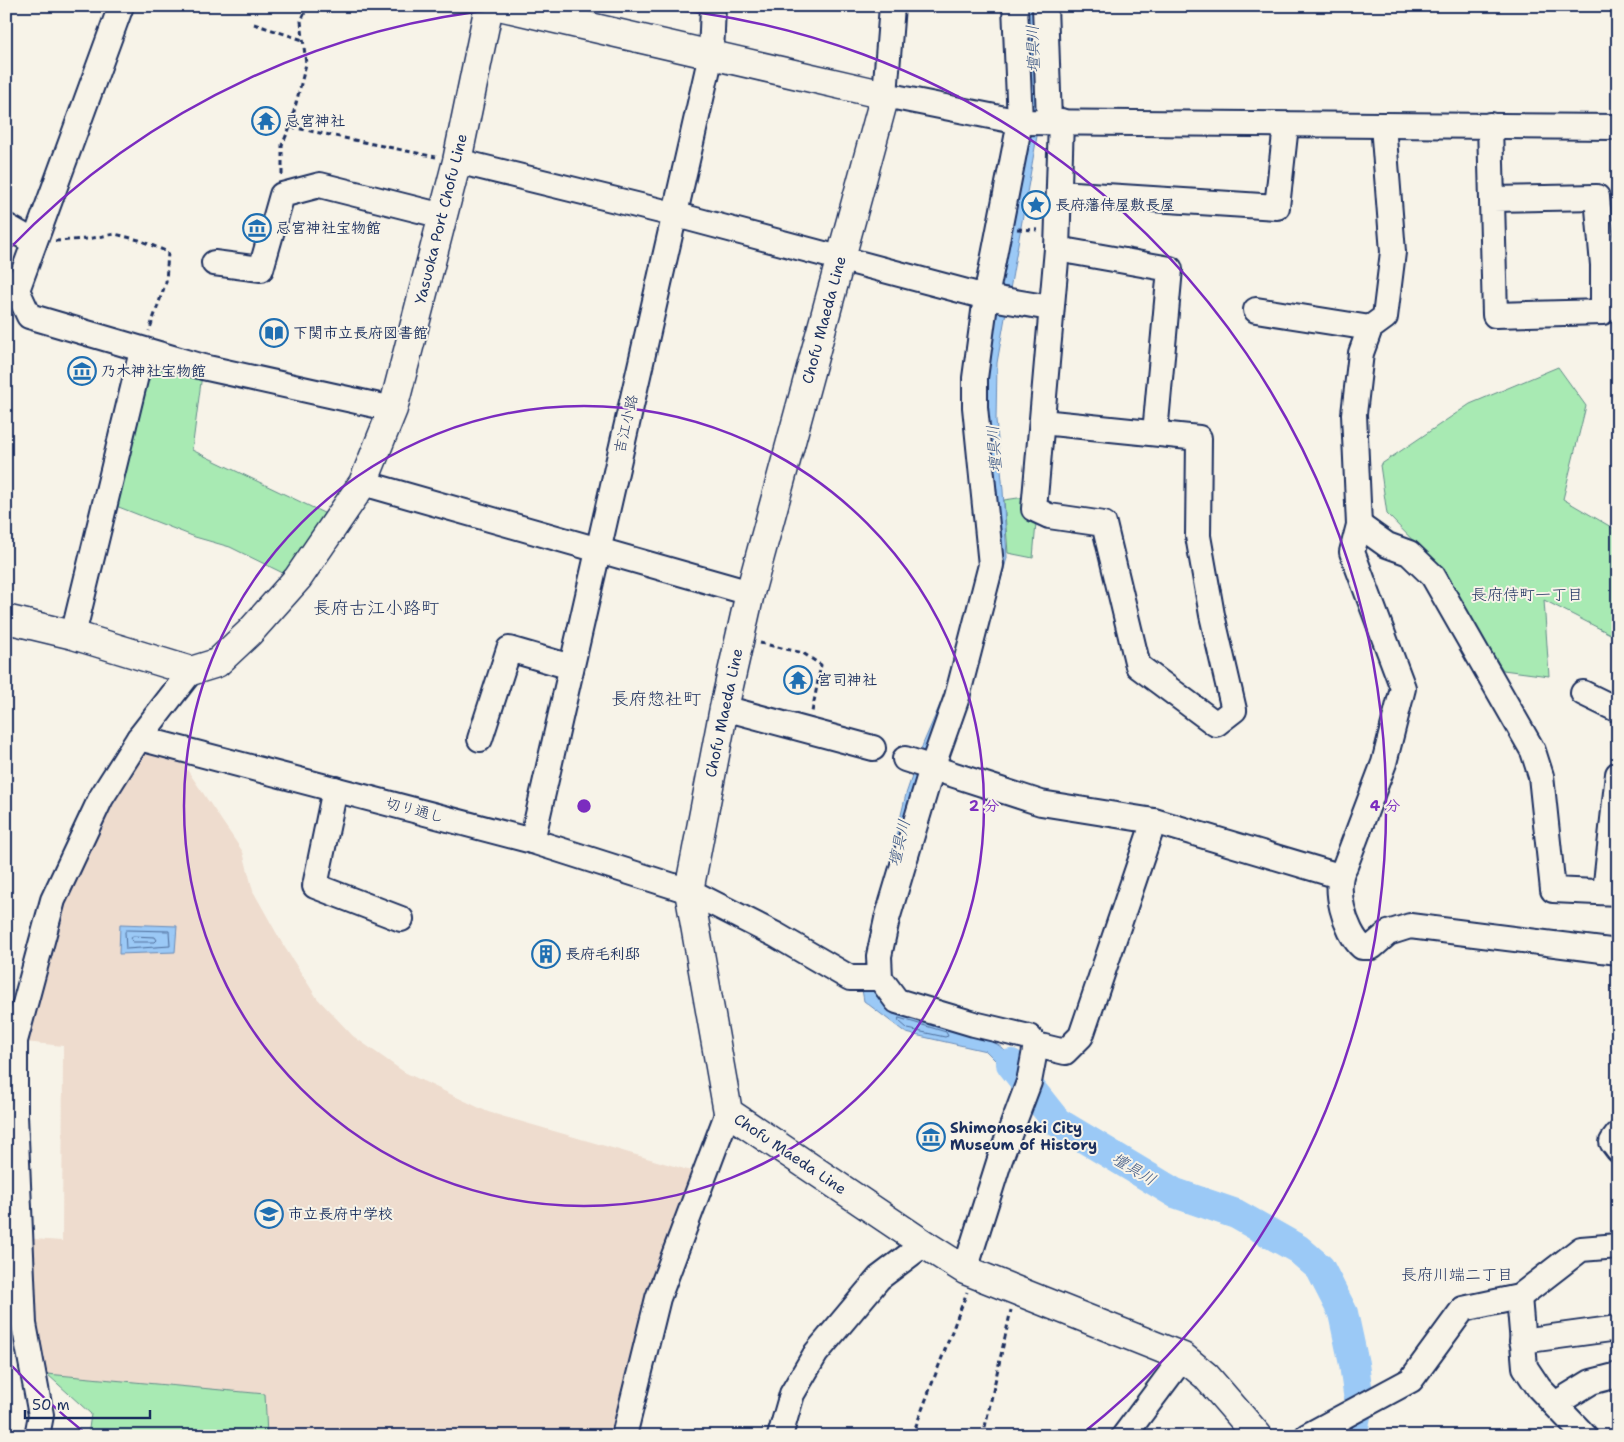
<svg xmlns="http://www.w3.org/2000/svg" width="1624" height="1442" font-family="'Shantell Sans','Klee One',sans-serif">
<rect width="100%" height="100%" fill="#f7f3e8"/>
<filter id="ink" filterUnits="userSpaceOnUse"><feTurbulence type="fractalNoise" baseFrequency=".02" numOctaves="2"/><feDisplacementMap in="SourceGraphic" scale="10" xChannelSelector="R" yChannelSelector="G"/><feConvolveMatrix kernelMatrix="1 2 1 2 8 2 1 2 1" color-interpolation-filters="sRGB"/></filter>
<g filter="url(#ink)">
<!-- built -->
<polygon fill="#eedcce" points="139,738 171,746 243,852 253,891 282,943 317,998 353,1036 404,1072 488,1112 705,1175 624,1436 267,1436 265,1394 33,1373 20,1238 62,1241 63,1046 15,1041 53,900"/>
<!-- green -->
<g fill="#a8eab3" stroke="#628c88">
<polygon points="142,351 203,367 192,450 328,515 289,576 230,547 195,537 106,502"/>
<polygon points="1558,367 1586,406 1563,499 1618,531 1618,638 1544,600 1549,676 1503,670 1434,562 1387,514 1380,465 1470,404"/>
<polygon points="1025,497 1024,514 1036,523 1033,558 1008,553 1004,500"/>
<polygon points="47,1374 265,1394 267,1436 88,1436 91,1414"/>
</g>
<!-- water -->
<g fill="#9bc9f6" stroke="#688bb9">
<path d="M 1021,6 L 1039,6 L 1043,102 L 997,363 L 996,420 L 1003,490 L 1007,558 L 988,626 L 874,986 C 888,1025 963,1024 995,1043 C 1007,1050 1017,1065 1026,1077 L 1023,1088 L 986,1051 L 906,1033 L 864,1001 L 861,984 L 906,794 L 923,744 L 948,686 L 979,626 L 980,406 Z"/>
<polygon points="120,924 177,926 175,952 119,954"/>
</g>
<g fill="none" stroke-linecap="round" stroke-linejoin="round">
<!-- shore -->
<g stroke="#4e6d9b" stroke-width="1">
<polygon points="127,930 169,931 170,946 126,949 125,932"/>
<polygon points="133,936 155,937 157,940 155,942 133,942 131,940"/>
<polygon points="899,1018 946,1032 948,1036 945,1037 908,1029 899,1021"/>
</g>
<!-- river -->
<polyline stroke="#9bc9f6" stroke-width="30" points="1011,1064 1057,1122 1175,1193 1236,1214 1298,1249 1320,1268 1343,1313 1354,1364 1359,1401 1352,1436"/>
<defs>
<g id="minor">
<polyline points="121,6 17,290 29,316 203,367 393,409"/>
<polyline points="892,6 885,95 1020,122 1618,127"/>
<polyline points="1045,6 1049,121"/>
<path d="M 1383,125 L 1393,252 L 1385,317 L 1370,328 L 1361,353 L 1354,414 L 1359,525 L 1352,552 L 1403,688 L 1384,763 L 1345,866 C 1332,886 1345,932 1362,947 L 1372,947 L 1388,933 L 1410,926 L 1618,952"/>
<polyline points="1490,125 1495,315 1603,312 1603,265 1597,197 1493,199"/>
<polyline points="457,161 673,214 986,297 1050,308"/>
<polyline points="1059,193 1277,207 1286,125"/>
<polyline points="6,226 34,242"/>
<polyline points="1057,249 1170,269 1155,433"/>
<polyline points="214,263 261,269 282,195 320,185 443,216"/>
<polyline points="1256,310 1370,328"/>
<polyline points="1042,422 1199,438 1198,536 1212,615 1234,710 1216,724 1138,666 1104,524 1049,516 1034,509 1057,249 1061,121"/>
<polyline points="363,483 750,593"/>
<polyline points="1359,525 1387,545 1409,553 1433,576 1533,751 1541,776 1553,890 1618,893"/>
<polyline points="73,635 142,351"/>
<polyline points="1583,693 1618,710"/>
<polyline points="724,708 873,748"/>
<polyline points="139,738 532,841 689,891 776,935 850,978 880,978"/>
<polyline points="480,739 509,649 571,667"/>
<polyline points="905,759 1041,803 1154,821 1339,876"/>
<polyline points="335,789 315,886 401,919"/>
<polyline points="532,841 711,55 713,6"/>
<polyline points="1605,892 1618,774"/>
<polyline points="1036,1045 1065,1052 1081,1036 1154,821"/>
<polyline points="1618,1134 1612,1142 1618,1150"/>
<polyline points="965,1270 1000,1159 1029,1082 1036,1045 1029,1037 974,1024 897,1001 880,978 879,956 887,919 932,768 957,697 991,565 975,407 975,378 986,297 1020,122 1015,6"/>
<polyline points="1519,1297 1525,1367 1539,1388 1585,1436"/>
<polyline points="1522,1341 1618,1328"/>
<polyline points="1555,1404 1591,1382 1618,1375"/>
<polyline points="37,1436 41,1415 24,1324 15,1115 15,1041 53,900 101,798 139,738 191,671"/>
<polyline points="624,1436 658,1298 728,1112"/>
<polyline points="780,1436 792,1394 816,1353 879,1278 924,1244"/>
<polyline points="1124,1436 1183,1357"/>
<polyline points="1307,1436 1411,1380 1463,1309 1519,1297 1581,1249 1618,1246"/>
</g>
<g id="major">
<polyline points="499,6 885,95 750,593 724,708 689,891 728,1112 924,1244 965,1270 1183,1357 1206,1376 1258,1436"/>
<polyline points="6,619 73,635 191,671 217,663 249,633 298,578 363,483 393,409 457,161 489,6"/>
</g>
</defs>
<!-- minor casing -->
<use href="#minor" stroke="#1b2f5e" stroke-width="28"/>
<!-- major casing -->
<use href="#major" stroke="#1b2f5e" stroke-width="31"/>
<!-- path -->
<g stroke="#1b2f5e" stroke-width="3" stroke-dasharray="5 4" stroke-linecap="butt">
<polyline points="254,24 303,40"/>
<polyline points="291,127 436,157"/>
<polyline points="282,175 282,145 290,127 306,64 301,21 308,6"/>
<polyline points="1017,229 1038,230"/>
<polyline points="55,241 87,239 115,234 139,240 168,252 166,282 149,331"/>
<polyline points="760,643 803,653 821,665 812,712"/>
<polyline points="912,1436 967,1292"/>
<polyline points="983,1436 1011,1310"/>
</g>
<!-- minor -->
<use href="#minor" stroke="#f7f3e8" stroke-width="24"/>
<!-- major -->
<use href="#major" stroke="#f7f3e8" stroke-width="28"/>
</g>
</g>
<!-- distance rings -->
<g fill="none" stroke="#7b2cbf" stroke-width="2.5">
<circle cx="584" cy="806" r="400"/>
<path d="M85 1433A801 801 0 0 1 8 1362M8 250A801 801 0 0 1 535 6M633 6A801 801 0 0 1 1083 1433"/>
</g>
<!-- icons -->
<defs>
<symbol id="temple-ring" viewBox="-11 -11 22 22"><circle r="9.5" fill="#f7f3e8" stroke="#1f6fb2" stroke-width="1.5"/><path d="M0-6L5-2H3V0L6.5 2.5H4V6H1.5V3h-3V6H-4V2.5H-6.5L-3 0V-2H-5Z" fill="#1f6fb2"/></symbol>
<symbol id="sight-ring" viewBox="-11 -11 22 22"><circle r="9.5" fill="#f7f3e8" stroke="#1f6fb2" stroke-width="1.5"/><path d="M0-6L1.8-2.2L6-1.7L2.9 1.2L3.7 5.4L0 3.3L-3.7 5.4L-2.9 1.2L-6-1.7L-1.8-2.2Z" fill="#1f6fb2"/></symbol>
<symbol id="museum-ring" viewBox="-11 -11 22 22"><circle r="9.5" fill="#f7f3e8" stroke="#1f6fb2" stroke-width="1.5"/><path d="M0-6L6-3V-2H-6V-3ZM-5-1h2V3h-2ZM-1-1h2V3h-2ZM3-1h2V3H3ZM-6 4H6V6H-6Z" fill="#1f6fb2"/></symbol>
<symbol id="library-ring" viewBox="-11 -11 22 22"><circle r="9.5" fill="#f7f3e8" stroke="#1f6fb2" stroke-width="1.5"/><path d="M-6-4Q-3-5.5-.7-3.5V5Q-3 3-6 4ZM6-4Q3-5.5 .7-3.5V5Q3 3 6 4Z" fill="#1f6fb2"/></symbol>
<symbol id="building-ring" viewBox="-11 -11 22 22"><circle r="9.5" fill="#f7f3e8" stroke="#1f6fb2" stroke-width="1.5"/><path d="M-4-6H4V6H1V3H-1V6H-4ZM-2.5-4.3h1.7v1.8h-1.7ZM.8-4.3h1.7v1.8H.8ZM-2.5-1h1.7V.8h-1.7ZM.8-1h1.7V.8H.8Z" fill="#1f6fb2"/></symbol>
<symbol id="school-ring" viewBox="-11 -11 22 22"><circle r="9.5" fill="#f7f3e8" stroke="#1f6fb2" stroke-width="1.5"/><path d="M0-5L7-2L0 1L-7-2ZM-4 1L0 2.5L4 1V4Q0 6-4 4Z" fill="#1f6fb2"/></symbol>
</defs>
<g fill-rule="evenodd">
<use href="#temple-ring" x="250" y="105" width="32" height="32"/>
<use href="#sight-ring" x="1020" y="189" width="32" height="32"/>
<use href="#museum-ring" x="241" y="212" width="32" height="32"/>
<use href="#library-ring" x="258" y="317" width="32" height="32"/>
<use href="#museum-ring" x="66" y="355" width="32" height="32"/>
<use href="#temple-ring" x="782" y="664" width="32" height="32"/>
<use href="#building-ring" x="530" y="938" width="32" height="32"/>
<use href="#museum-ring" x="915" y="1121" width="32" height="32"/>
<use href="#school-ring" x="253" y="1198" width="32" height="32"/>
</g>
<g text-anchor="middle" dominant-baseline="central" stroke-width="4" stroke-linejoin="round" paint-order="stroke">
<!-- poi labels -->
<g font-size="15" font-weight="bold" fill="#1b2f5e" stroke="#f7f3e8" text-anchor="start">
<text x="285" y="121">忌宮神社</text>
<text x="1055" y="205">長府藩侍屋敷長屋</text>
<text x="276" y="228">忌宮神社宝物館</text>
<text x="293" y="333">下関市立長府図書館</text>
<text x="101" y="371">乃木神社宝物館</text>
<text x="817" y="680">宮司神社</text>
<text x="565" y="954">長府毛利邸</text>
<text x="950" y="1128">Shimonoseki City<tspan x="950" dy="17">Museum of History</tspan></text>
<text x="288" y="1214">市立長府中学校</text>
</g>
<!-- street labels -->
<g font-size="15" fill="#1b2f5e" stroke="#f7f3e8">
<text transform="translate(441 219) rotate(-76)">Yasuoka Port Chofu Line</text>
<text transform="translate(824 320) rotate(-75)">Chofu Maeda Line</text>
<text transform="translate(626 424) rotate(-77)">吉江小路</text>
<text transform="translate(724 713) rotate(-78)">Chofu Maeda Line</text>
<text transform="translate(415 810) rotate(15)">切り通し</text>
<text transform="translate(790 1154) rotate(34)">Chofu Maeda Line</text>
</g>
<!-- water labels -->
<g font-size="16" font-style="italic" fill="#3b5684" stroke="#f7f3e8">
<text transform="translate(1033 49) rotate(-92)">壇具川</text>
<text transform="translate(994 449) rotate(-94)">壇具川</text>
<text transform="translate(899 843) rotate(-77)">壇具川</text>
<text transform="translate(1134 1169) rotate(31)">壇具川</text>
</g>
<!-- neighbourhood labels -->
<g font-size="16" fill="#1b2f5e" stroke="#f7f3e8">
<text x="1527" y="594">長府侍町一丁目</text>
<text x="1457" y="1274">長府川端二丁目</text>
</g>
<!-- quarter labels -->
<g font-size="18" fill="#1b2f5e" stroke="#f7f3e8">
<text x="376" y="608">長府古江小路町</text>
<text x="656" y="699">長府惣社町</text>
</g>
</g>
<circle cx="584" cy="806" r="8" fill="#7b2cbf" stroke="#f7f3e8" stroke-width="2.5"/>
<g font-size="15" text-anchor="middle" font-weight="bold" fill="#7b2cbf" stroke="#f7f3e8" stroke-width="4" stroke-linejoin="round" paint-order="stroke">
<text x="984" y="811">2 分</text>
<text x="1385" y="811">4 分</text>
</g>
<!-- margin -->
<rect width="1624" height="1442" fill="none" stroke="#f7f3e8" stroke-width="25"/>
<rect x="12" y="12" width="1599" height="1417" fill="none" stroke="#1b2f5e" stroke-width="2" filter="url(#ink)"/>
<!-- scale -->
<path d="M25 1410v8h125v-8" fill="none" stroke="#1b2f5e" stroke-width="2.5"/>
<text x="32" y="1410" font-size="15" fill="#1b2f5e" stroke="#f7f3e8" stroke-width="4" paint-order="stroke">50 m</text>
</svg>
